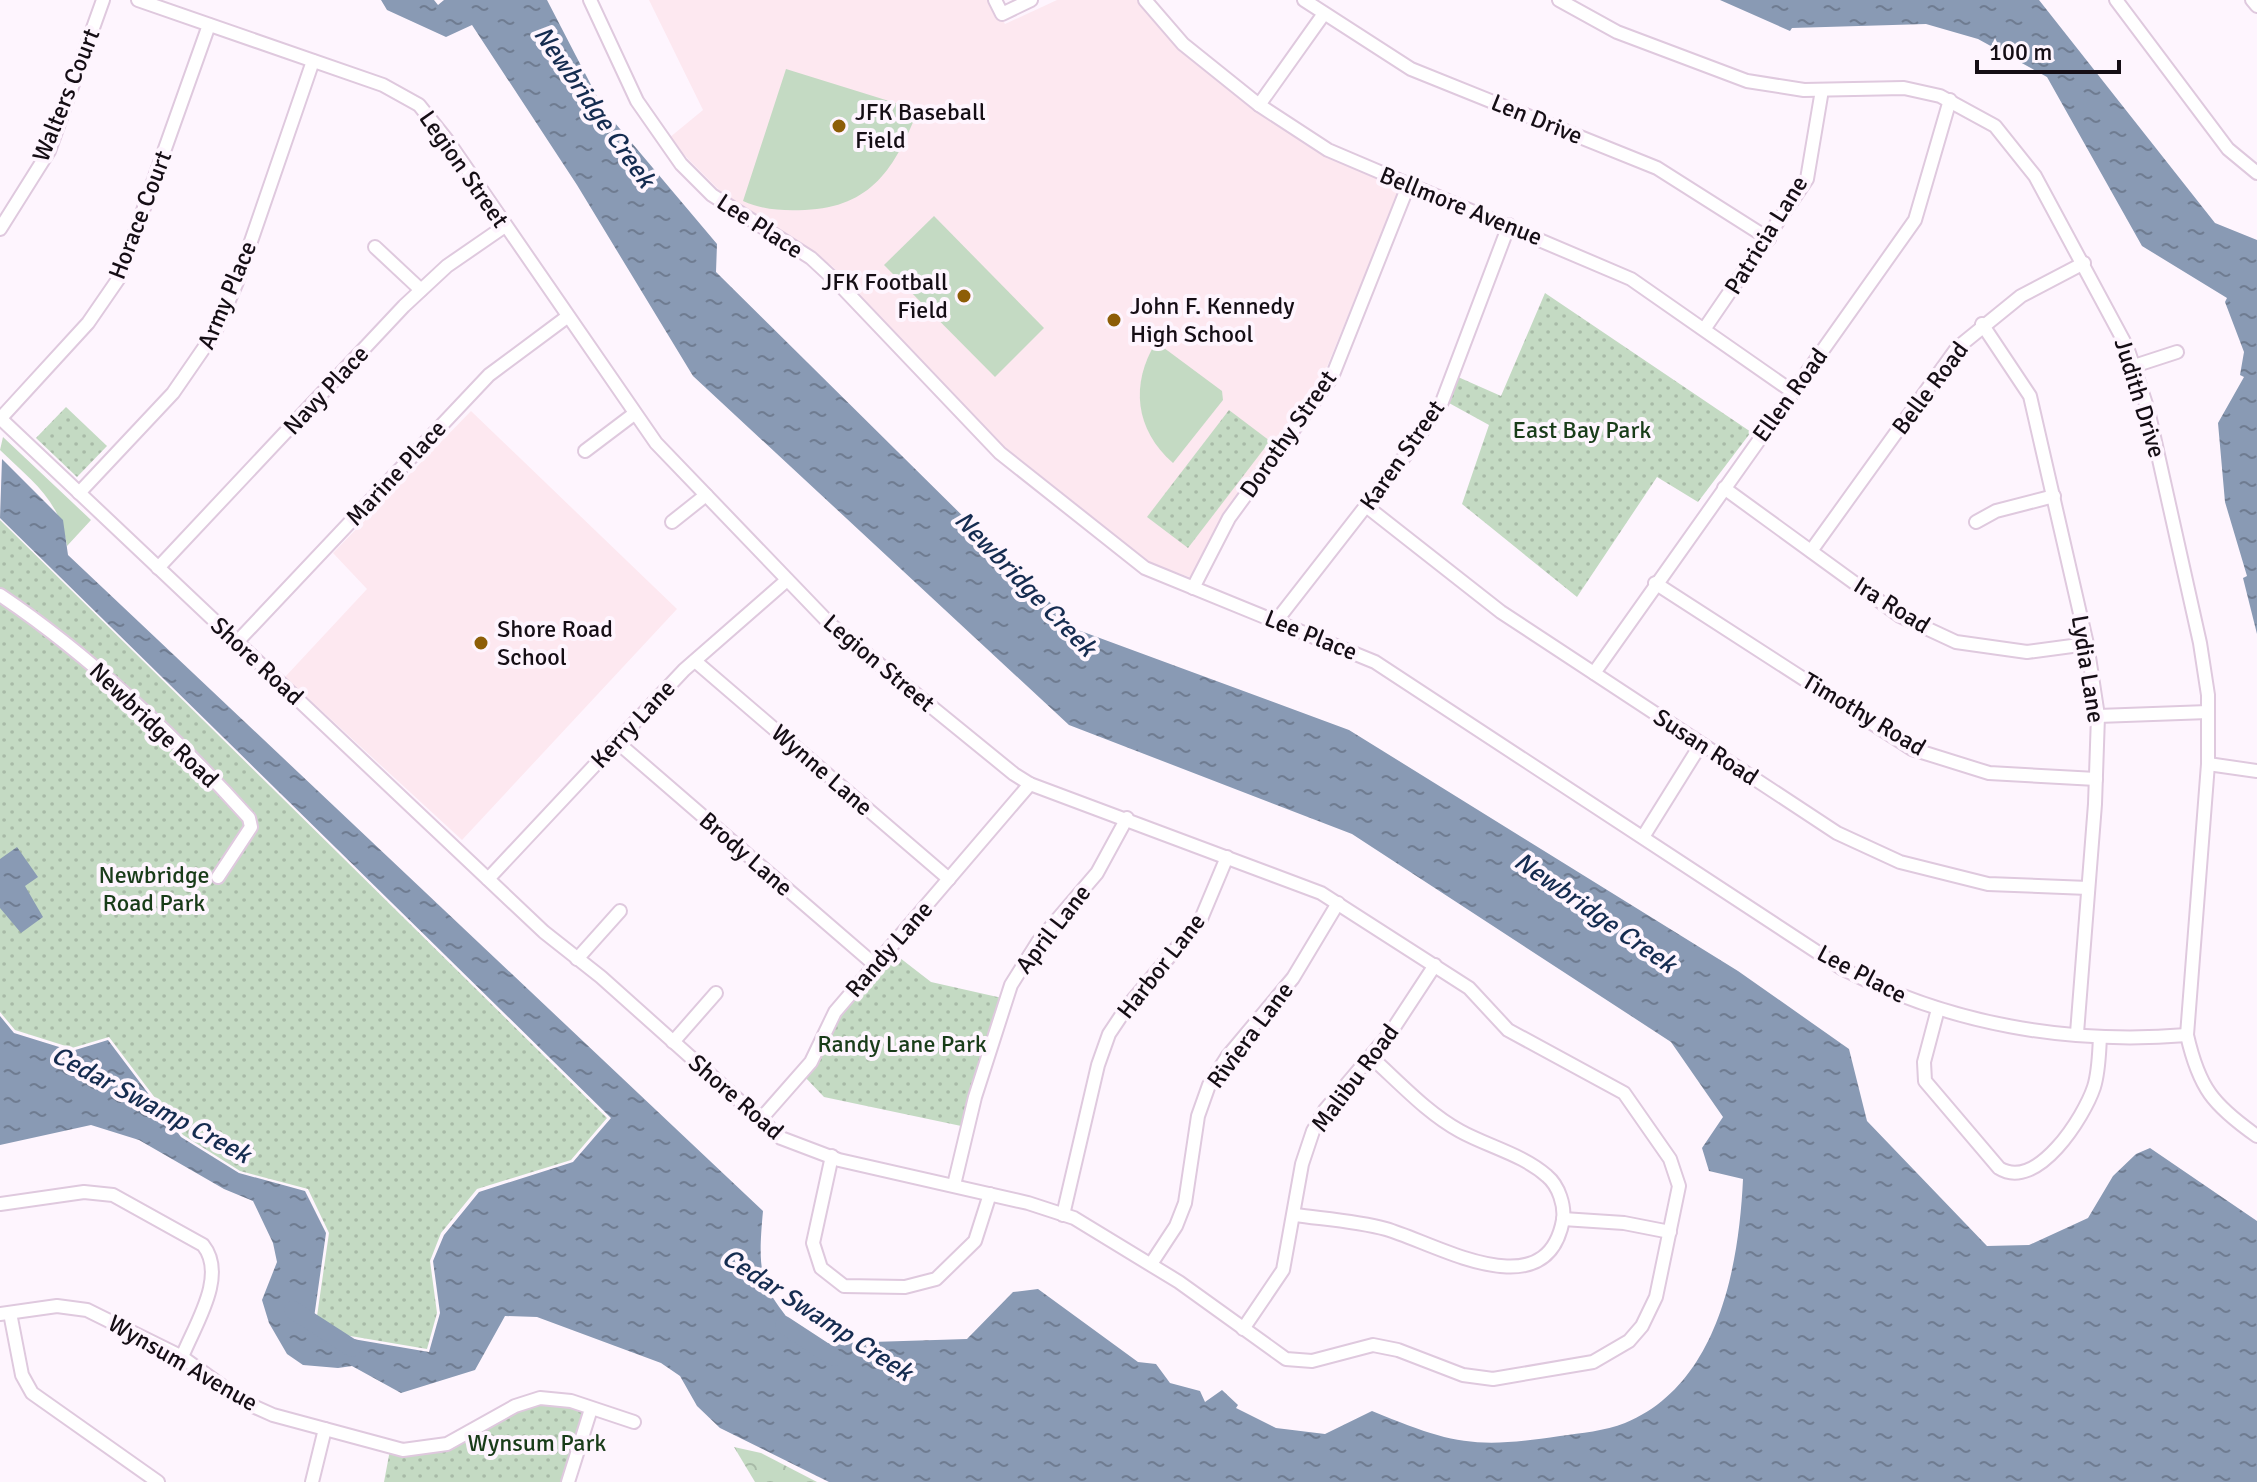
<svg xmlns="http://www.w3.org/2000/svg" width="2257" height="1482" font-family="Signika,sans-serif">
<defs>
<pattern id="forest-crowns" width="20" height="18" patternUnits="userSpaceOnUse" patternTransform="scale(2)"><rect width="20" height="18" fill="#c4dac3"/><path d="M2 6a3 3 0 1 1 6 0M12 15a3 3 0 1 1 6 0" fill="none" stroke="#a8baa7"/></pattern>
<pattern id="park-dots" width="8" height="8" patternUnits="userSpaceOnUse" patternTransform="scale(2)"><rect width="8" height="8" fill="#c4dac3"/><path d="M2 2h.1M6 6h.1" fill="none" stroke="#a8baa7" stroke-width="1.8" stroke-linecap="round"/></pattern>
<pattern id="water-ripples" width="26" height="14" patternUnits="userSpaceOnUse" patternTransform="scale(2)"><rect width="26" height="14" fill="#899ab4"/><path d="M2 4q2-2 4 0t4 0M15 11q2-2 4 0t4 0" fill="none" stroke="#6f7c91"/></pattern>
</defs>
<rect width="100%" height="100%" fill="#fef5fe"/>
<!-- education -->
<g fill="#fde8f0">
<polygon points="649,0 991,0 1005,24 1057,0 1137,0 1178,49 1261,114 1327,158 1401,187 1324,374 1224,514 1192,578 1144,561 999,445 832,266 726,197 689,160 669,138 703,110"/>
<polygon points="471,411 677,609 462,840 285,677 367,589 333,553"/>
</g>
<!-- grass -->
<g fill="#c4dac3">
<path d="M 786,69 L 918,110 C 895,168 872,207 805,210 C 783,211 763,210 743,201 Z"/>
<polygon points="934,216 1044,328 995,377 884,265"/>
<path d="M 1156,342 L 1222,391 L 1223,400 L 1173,463 C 1135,430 1130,384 1156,342 Z"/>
<path d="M 3,437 L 91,520 L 67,546 C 60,500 32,481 0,450 Z"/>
</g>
<!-- forest -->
<polygon fill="url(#forest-crowns)" points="734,1447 761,1453 817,1482 755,1482"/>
<!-- park -->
<g fill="url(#park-dots)">
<polygon points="1545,293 1751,432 1698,502 1657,477 1577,597 1462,504 1489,425 1449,403 1458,377 1501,396"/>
<polygon points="66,407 107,446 77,477 36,438"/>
<polygon points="1229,410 1270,441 1188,548 1147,517"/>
<polygon points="0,520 607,1118 571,1160 477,1189 441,1233 430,1261 437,1313 427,1349 315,1330 329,1233 308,1189 240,1171 183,1135 109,1037 72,1048 15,1030 0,1012"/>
<polygon points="891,951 931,982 1002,998 966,1127 824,1097 804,1076 838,1012"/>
<polygon points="541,1400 580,1408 586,1418 565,1482 384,1482 390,1450 418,1452"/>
</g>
<!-- water -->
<g fill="url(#water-ripples)">
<path d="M 381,0 L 434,0 L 438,5 L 444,0 L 547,0 L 604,110 L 717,244 L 716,272 L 1078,630 L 1349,730 L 1738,971 L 1849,1049 L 1867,1121 L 1987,1246 L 2029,1245 L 2088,1218 L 2113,1176 L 2136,1154 L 2150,1148 L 2257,1221 L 2257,1482 L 829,1482 L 720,1428 L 697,1406 L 680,1376 L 661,1363 L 537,1317 L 505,1316 L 475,1370 L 401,1393 L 352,1366 L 338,1368 L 303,1365 L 287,1354 L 269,1323 L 262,1300 L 277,1262 L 273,1243 L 253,1201 L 224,1189 L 139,1140 L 91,1125 L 0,1145 L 0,1016 L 14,1033 L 72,1051 L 108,1040 L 181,1137 L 239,1173 L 305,1191 L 326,1233 L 312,1332 L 429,1352 L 440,1313 L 433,1261 L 444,1235 L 479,1192 L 573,1162 L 611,1118 L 0,518 L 2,459 L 63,520 L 68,555 L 763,1211 C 756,1286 763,1286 808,1344 L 967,1339 L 1013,1292 L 1038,1289 L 1138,1362 L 1156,1364 L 1170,1383 L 1200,1391 L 1205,1402 L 1222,1390 L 1238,1405 L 1236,1408 L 1276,1428 L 1325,1434 L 1372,1411 C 1452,1444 1474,1449 1560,1436 C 1581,1433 1605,1431 1625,1423 C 1718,1385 1739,1267 1743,1179 L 1709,1171 L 1702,1148 L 1723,1117 L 1671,1042 L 1352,834 L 1069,725 L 693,376 L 577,185 L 472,25 L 446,37 L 387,10 Z"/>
<polygon points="1720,0 2039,0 2215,223 2257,240 2257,634 2243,578 2247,576 2225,502 2218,423 2244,377 2240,375 2244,352 2225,302 2227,298 2142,246 2047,77 1978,39 1926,24 1792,28 1790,31"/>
<polygon points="17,847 38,877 25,886 43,917 21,933 0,908 0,859"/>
</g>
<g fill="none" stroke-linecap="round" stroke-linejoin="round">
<!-- river -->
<g stroke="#899ab4" stroke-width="18">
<polyline points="293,1310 352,1348"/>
<polyline points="784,1325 833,1357"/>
</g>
<defs>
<g id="minor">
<path d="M 590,0 L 637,101 L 681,164 L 712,195 L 811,258 L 838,283 L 1000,453 L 1145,568 L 1375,662 L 1843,969 C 1949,1024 2069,1045 2187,1035"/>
<polyline points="995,0 1002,14 1031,0"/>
<polyline points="1145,0 1183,44 1259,105 1328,150 1631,279 1793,392"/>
<polyline points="1304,0 1411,69 1657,168 1769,239"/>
<path d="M 1559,0 L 1617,32 L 1747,81 L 1804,90 L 1904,88 L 1940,96 L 1995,126 L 2035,176 L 2127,347 L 2148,410 L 2200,643 L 2208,695 L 2208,764 L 2187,1035 C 2199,1088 2213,1105 2257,1136"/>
<polyline points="2116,0 2228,149 2257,173"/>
<polyline points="2252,0 2257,6"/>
<polyline points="1259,105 1323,15"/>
<polyline points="0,229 49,151 103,0"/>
<polyline points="375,247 421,290"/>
<polyline points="1982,324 2030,396 2087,644 2098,716 2095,804 2077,1033"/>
<polyline points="1705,328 1807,179 1822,90"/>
<polyline points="2134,366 2177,352"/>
<polyline points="0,418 544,932 601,977 781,1138 839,1160 1028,1203 1074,1218 1179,1282 1286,1359 1312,1361 1373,1345 1398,1350 1463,1375 1493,1379 1593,1362 1629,1341 1642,1326 1656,1297 1679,1186 1670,1159 1624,1093 1508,1030 1469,988 1321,893 1030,784 1014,774 831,625 656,443 447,140 419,105 383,85 138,0"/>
<polyline points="0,419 88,323 119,278 209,25"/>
<polyline points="585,451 634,414"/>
<polyline points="1724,488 1900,616 1956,642 2027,652 2087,644"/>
<polyline points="79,493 173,393 215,332 237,282 313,61"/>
<polyline points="1366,506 1501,612 1837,833 1900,862 1988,884 2088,888"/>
<polyline points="672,522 706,495"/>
<polyline points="1976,522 1996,511 2054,496"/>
<polyline points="1811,551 1957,348 2021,296 2084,263"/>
<polyline points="158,568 404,306 447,266 505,226"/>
<polyline points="1655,583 1912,749 1989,773 2096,779"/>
<polyline points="1193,588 1229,518 1332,377 1408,186"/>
<path d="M 0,595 C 88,654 178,739 249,818 L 251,827 L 218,877"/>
<polyline points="1277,620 1408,452 1442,402 1509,225"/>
<polyline points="237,642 489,375 567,317"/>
<polyline points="695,661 949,879"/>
<polyline points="1594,673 1915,220 1950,100"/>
<polyline points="2098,716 2208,712"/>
<polyline points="617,742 875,965"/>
<polyline points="2208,764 2257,771"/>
<polyline points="1643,837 1701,744"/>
<polyline points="488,879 684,670 787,580"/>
<polyline points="577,959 620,911"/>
<path d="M 1938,1009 L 1924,1062 L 1925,1081 L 1999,1168 C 2037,1192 2084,1117 2094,1087 C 2099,1071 2099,1053 2100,1037"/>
<polyline points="673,1042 716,993"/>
<polyline points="760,1120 811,1062 835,1012 1030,784"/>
<polyline points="832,1156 813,1243 821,1268 844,1286 905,1287 936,1279 975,1241 990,1194"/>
<polyline points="954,1185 975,1097 1011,985 1038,942 1097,873 1127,818"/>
<path d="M 0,1204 L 84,1192 L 113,1195 L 203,1245 C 228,1276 194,1326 182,1357"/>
<polyline points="1063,1215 1098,1065 1109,1034 1127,1007 1201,919 1227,857"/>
<path d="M 1295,1215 C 1324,1219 1357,1221 1386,1229 C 1435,1243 1546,1311 1563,1220 C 1565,1206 1559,1186 1547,1176 C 1524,1155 1487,1146 1460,1131 C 1427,1113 1399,1082 1371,1057"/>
<polyline points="1563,1219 1624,1223 1670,1232"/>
<polyline points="1151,1264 1176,1226 1185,1203 1198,1116 1209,1085 1227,1057 1293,978 1338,903"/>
<polyline points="10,1313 22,1375 32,1393 158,1482"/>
<polyline points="0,1314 57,1306 87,1310 182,1357 244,1402 273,1415 403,1450 447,1444 515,1406 540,1398 571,1401 634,1422"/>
<polyline points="1243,1329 1283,1270 1302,1164 1313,1131 1325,1110 1391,1032 1435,965"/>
<polyline points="312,1482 325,1429"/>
<polyline points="568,1482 591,1409"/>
</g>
</defs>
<!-- minor casing -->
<use href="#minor" stroke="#dfc9de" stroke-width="16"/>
<!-- minor -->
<use href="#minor" stroke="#fff" stroke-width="12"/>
</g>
<!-- markers -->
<g fill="#8d5e07" stroke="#fef5fe" stroke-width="3">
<circle cx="839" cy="126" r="8"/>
<circle cx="964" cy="296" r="8"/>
<circle cx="1114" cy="320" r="8"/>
<circle cx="481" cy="643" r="8"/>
</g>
<g text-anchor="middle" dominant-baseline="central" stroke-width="8" stroke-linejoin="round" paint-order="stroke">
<!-- street labels -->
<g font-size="24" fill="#150e15" stroke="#fef5fe">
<text transform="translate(66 95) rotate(-68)">Walters Court</text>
<text transform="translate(1537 119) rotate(22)">Len Drive</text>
<text transform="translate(464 169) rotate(55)">Legion Street</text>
<text transform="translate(1461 206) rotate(22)">Bellmore Avenue</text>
<text transform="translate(140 215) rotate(-69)">Horace Court</text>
<text transform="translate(760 226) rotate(33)">Lee Place</text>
<text transform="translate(1766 235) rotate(-58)">Patricia Lane</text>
<text transform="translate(227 295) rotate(-67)">Army Place</text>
<text transform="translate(1930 388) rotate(-53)">Belle Road</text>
<text transform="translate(326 390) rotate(-47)">Navy Place</text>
<text transform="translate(1790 395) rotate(-54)">Ellen Road</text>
<text transform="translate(2140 398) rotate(73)">Judith Drive</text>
<text transform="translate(1288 434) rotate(-55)">Dorothy Street</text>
<text transform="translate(1402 455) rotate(-55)">Karen Street</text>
<text transform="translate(396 473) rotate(-47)">Marine Place</text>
<text transform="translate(1892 605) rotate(32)">Ira Road</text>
<text transform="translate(1311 635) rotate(22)">Lee Place</text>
<text transform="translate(257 661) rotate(43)">Shore Road</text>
<text transform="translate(879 663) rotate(40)">Legion Street</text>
<text transform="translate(2088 669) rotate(81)">Lydia Lane</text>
<text transform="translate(1864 714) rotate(31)">Timothy Road</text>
<text transform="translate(633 724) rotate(-47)">Kerry Lane</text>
<text transform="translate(154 725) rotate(44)">Newbridge Road</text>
<text transform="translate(1706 747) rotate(33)">Susan Road</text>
<text transform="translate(822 770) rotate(41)">Wynne Lane</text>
<text transform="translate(746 854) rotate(41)">Brody Lane</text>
<text transform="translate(1053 929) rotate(-52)">April Lane</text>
<text transform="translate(889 949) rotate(-49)">Randy Lane</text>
<text transform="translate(1161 966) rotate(-52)">Harbor Lane</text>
<text transform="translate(1862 974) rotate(28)">Lee Place</text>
<text transform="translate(1250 1035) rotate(-53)">Riviera Lane</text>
<text transform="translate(1355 1078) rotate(-53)">Malibu Road</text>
<text transform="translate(736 1097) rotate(41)">Shore Road</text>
<text transform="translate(183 1363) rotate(30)">Wynsum Avenue</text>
</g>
<!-- poi labels -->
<g font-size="24" fill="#150e15" stroke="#fef5fe" text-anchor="start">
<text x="855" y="112">JFK Baseball<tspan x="855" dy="28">Field</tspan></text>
<text x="948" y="282" text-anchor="end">JFK Football<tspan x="948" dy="28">Field</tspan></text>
<text x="1130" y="306">John F. Kennedy<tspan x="1130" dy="28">High School</tspan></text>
<text x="497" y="629">Shore Road<tspan x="497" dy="28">School</tspan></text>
</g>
<!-- park labels -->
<g font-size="24" fill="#193c19" stroke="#fef5fe">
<text x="1582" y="430">East Bay Park</text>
<text x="154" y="875">Newbridge<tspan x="154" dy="28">Road Park</tspan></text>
<text x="902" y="1044">Randy Lane Park</text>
<text x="537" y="1443">Wynsum Park</text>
</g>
<!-- water labels -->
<g font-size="26" font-style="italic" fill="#152c50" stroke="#fef5fe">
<text transform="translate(594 107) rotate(55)">Newbridge Creek</text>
<text transform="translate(1025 584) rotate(46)">Newbridge Creek</text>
<text transform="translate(1595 913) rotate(35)">Newbridge Creek</text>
<text transform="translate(151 1105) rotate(28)">Cedar Swamp Creek</text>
<text transform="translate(817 1315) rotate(33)">Cedar Swamp Creek</text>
</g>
</g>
<!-- scale -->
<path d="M1977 60v12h142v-12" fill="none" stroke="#150e15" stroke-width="4"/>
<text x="1989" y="60" font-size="24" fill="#150e15" stroke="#fef5fe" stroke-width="6" paint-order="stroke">100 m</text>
</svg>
